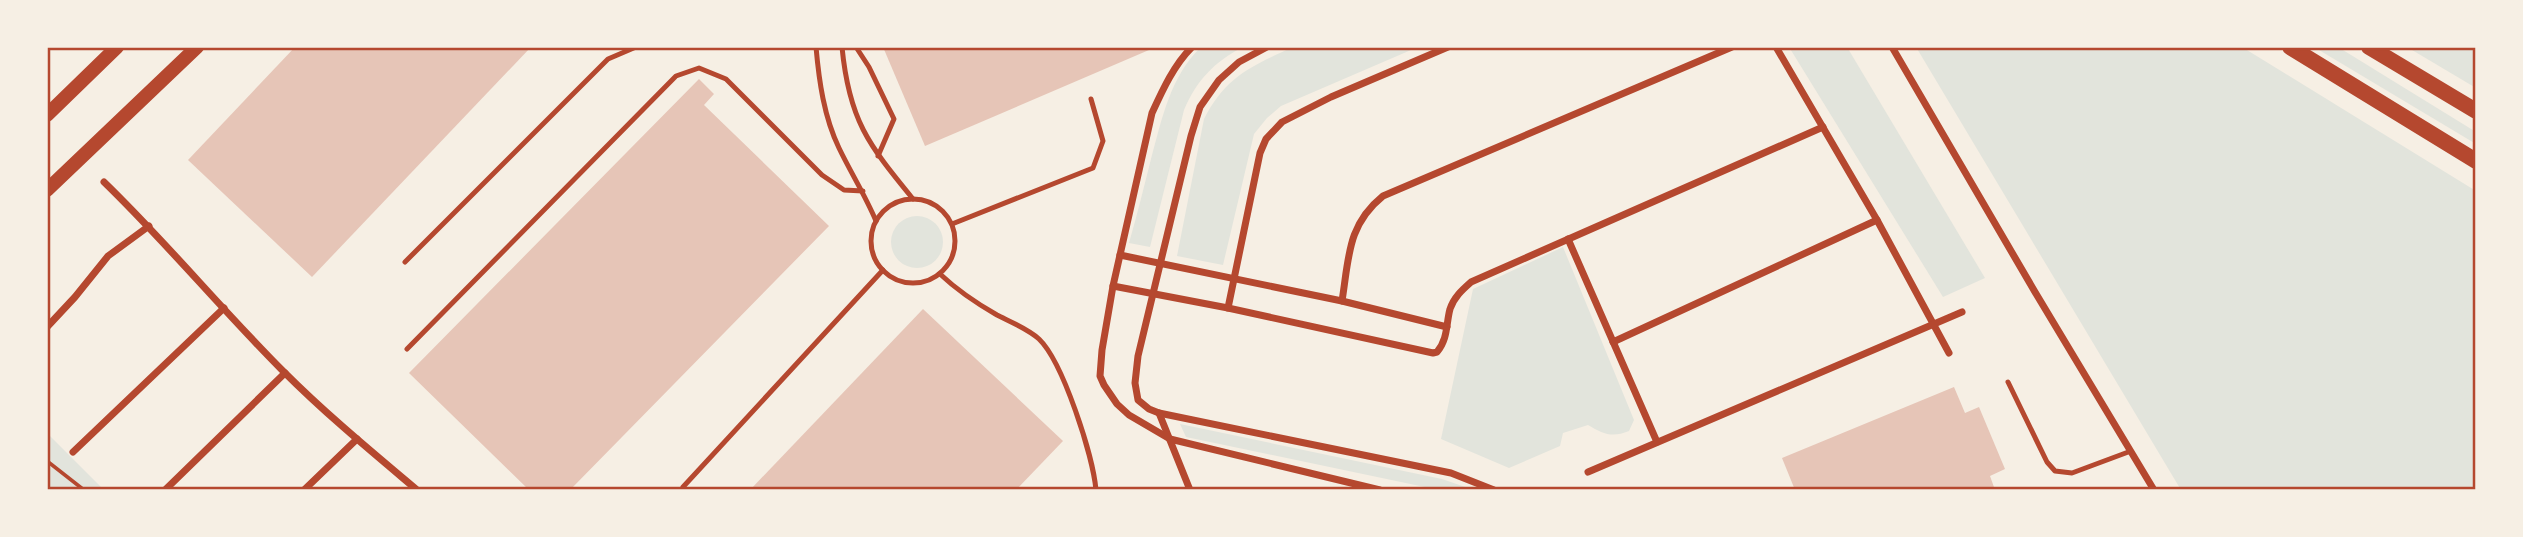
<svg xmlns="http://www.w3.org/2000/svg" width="2523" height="537" font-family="'Fira Sans',sans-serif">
<rect width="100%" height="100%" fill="#f6efe4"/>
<!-- green -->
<g fill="#e2e4dc">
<path d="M 1201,47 L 1243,47 C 1214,62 1197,80 1184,110 L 1150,247 L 1129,243 C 1137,215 1144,187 1151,159 C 1162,119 1170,77 1201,47 Z"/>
<path d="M 1293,47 L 1418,47 L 1281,106 L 1267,118 L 1254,134 L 1223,265 L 1177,256 L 1204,119 C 1226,76 1252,66 1293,47 Z"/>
<polygon points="1789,47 1847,47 1985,278 1943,297"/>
<polygon points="1916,47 2242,47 2476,191 2476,490 2181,490"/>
<polygon points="2314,47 2338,47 2476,132 2476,144"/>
<polygon points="2407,47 2476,47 2476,88"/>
<circle cx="917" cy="242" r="26"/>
<path d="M 1563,247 L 1634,420 L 1629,431 C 1612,438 1603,434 1588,425 L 1563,433 L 1560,446 L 1509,468 L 1441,439 L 1473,289 Z"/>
<polygon points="1180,424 1442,479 1474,490 1439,490 1186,437"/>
<polygon points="47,433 104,490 54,490 47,484"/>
</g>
<!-- building -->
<g fill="#e6c5b7">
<polygon points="295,47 531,47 312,277 188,160"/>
<polygon points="883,47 1156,47 925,146"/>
<polygon points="699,79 714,94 704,105 829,226 570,490 529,490 409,373"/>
<polygon points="923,309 1063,441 1016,490 750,490"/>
<polygon points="1954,387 1965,413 1979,407 2005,469 1990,476 1995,490 1795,490 1782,458"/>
</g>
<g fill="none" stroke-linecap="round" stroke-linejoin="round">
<!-- path -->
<polyline stroke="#b5482f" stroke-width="3.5" points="47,461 84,490"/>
<!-- service -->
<g stroke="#b5482f" stroke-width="5">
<path d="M 816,47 C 819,81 824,117 839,148 C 851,173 865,195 876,221"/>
<path d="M 842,47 C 849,120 868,144 913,199"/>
<polyline points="856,47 869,67 894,119 878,156"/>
<circle cx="913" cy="241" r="42"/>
<polyline points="952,224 1093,168 1103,141 1091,99"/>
<polyline points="405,262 608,59 636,47"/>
<path d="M 940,274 C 958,291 976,303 997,315 C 1011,322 1028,329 1039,339 C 1063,362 1093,456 1096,490"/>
<polyline points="407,349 676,76 699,68 726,79 822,175 844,190 863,191"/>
<polyline points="2008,382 2047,462 2055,471 2072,473 2131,451"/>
<polyline points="683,487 883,270"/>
</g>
<!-- minor -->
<g stroke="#b5482f" stroke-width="7">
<path d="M 1192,47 C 1174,65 1163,89 1152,113 L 1113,286 L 1102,350 L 1100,376 L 1104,385 L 1117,404 L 1129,415 L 1170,439 L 1380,490"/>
<polyline points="1267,47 1239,62 1219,80 1200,107 1191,136 1138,356 1135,383 1138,400 1149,409 1159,413 1451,473 1494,490"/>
<polyline points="1776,47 1877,220 1949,353"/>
<polyline points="1892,47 2035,292 2154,490"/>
<path d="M 104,182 C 167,243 222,310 284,372 C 326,414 372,452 417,490"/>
<polyline points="1568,239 1657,442"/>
<polyline points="1120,255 1342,301 1447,327"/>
<path d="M 1113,286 L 1228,308 L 1433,353 L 1437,352 C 1448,339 1446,324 1450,309 C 1454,297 1462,290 1471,282 L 1823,127"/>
<path d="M 1342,301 C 1349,258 1347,225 1383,196 L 1732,47"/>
<polyline points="1228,308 1260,153 1266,139 1282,122 1331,97 1448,47"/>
<polyline points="47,327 75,297 108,256 149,226"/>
<polyline points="1613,342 1877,220"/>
<polyline points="1159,413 1190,490"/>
<polyline points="73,452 224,308"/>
<polyline points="1588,472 1962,312"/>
<polyline points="165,490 285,373"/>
<polyline points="304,490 357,439"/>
</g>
<!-- secondary -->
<g stroke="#b5482f" stroke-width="14">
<polyline points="47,115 117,47"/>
<polyline points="47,190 197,47"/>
</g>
<!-- primary -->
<g stroke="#b5482f" stroke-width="16">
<polyline points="2290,47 2476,161"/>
<polyline points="2369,47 2476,111"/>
</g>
</g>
<!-- border -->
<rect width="2523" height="537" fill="none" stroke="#f6efe4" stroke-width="98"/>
<rect x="49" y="49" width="2425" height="439" fill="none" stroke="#b5482f" stroke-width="2.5"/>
</svg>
